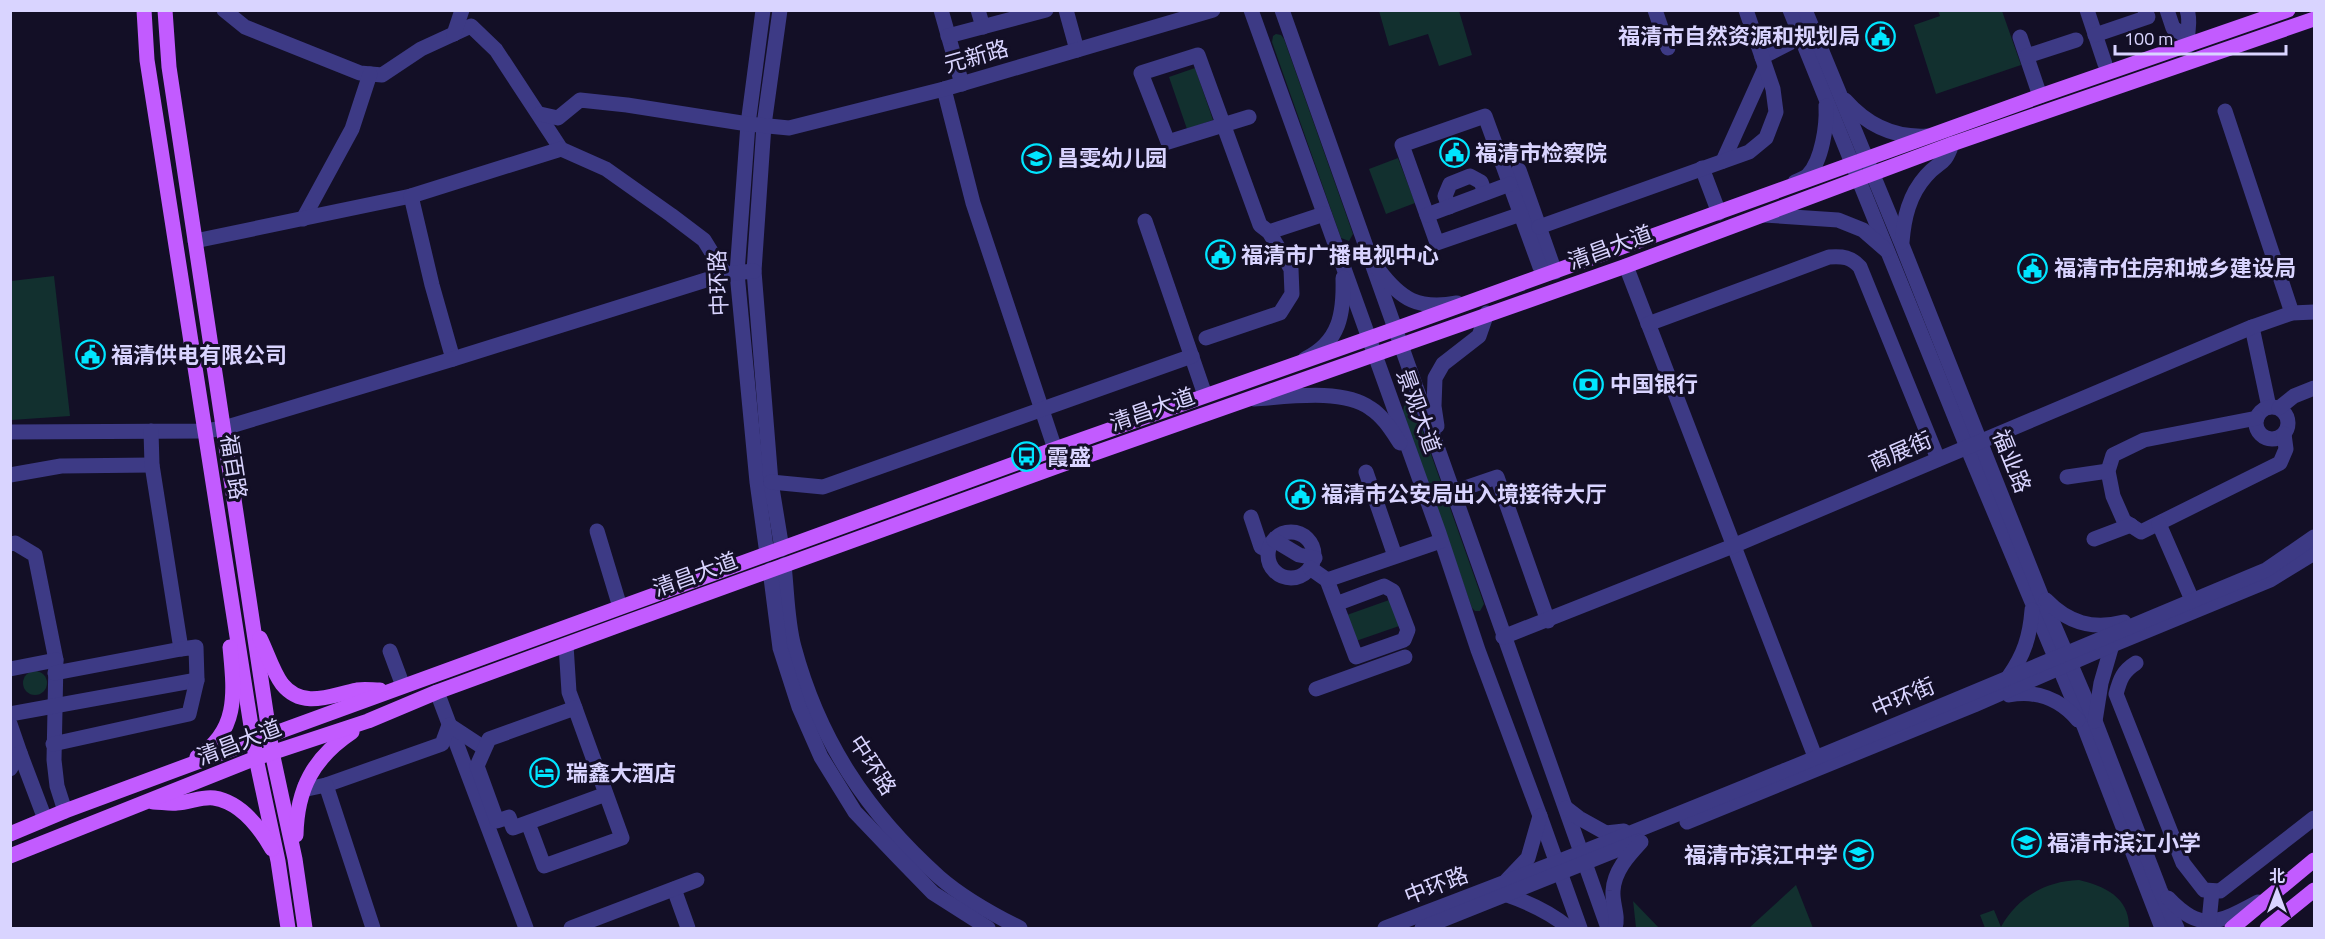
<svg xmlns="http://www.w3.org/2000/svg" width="2325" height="939" font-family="'Titillium Web','Noto Sans SC',sans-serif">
<rect width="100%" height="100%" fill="#130f26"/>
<!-- green -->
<g fill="#12302f">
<polygon points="1379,11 1459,11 1472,55 1439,66 1428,34 1389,46"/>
<polygon points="1938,11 2002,11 2021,65 1936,94 1914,25 1940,16"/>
<polygon points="1276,34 1281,35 1284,39 1353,234 1349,241 1341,238 1272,42 1273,36"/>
<polygon points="1195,68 1213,120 1187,129 1169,77"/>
<polygon points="1398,158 1415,203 1386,214 1369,169"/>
<polygon points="54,276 70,416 11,420 11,281"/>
<polygon points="1407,404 1412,405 1415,409 1484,604 1480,611 1475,611 1472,608 1403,412 1404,406"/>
<polygon points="1392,599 1402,625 1353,642 1344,616"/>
<circle cx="35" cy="683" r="12"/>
<path d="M 2079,880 C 2105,886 2130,898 2129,928 L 1985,928 L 1980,915 L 1994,910 L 2001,927 C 2017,898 2045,881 2079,880 Z"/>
<polygon points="1796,885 1813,928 1749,928"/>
<polygon points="1633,900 1633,901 1659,928 1636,928"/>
</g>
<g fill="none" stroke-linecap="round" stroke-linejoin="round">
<!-- minor -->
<g stroke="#3d3a85" stroke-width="15">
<polyline points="224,10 245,27 360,73 382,75 421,49 471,26 496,50 561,149 606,169 671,215 704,240 725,274"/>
<polyline points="763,10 748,124 737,273 757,482 767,554"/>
<polyline points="780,10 764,125 754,271 771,482 782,549"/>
<polyline points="941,10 962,84"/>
<polyline points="978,10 983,27"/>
<polyline points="1066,10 1077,50"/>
<polyline points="1251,10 1439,533 1478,650 1540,816 1580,928"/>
<polyline points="1282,10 1608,928"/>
<polyline points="1655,10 1668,48"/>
<polyline points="1790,10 1967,447 2084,726 2162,928"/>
<polyline points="1805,10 1902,245 2041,595 2095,721 2160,890 2177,928"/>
<polyline points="2087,10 2105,64"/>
<polyline points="2167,10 2173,28 2186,36"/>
<path d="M 2187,10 C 2192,24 2185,32 2189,45"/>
<polyline points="454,34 462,10"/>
<polyline points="2095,35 2148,17 2145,10"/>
<polyline points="948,36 1046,10"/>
<polyline points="2020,37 2040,96"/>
<polyline points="2027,56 2076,40"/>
<polyline points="1762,57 1801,37"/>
<polyline points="944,89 973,203 1055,449"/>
<path d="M 1845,100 C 1867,125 1893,138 1927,136"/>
<polyline points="2225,111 2292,313"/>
<polyline points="540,114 558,118 580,100 627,105 748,124 789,128 944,89 1213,10"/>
<polyline points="1723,161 1765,68"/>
<polyline points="1702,168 1719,213"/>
<polyline points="1519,170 1555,272"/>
<path d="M 1795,182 C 1799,180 1805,178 1808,175 C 1822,161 1827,125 1826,106"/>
<polyline points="1449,207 1445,196 1450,184 1470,176 1481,182 1485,193"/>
<path d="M 1521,214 L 1437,243 L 1402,145 L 1485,116 C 1503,166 1521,216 1540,267"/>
<polyline points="1427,215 1510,184"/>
<polyline points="1764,215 1838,220 1863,230 1886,250"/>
<polyline points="303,219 352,129 370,74"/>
<polyline points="1145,221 1205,395"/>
<polyline points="1539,227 1749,152 1766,138 1776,112 1773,89 1746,10"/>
<polyline points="1269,232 1324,214"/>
<polyline points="195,241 411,196"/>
<path d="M 1902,242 C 1904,218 1909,195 1926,176 C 1940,160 1944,167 1952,144"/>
<polyline points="1626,266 1819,767"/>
<path d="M 1378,269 C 1401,300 1419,310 1457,303"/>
<path d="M 1648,324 L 1829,257 C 1843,256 1851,257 1860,267 L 1938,459"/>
<polyline points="2252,327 2269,407"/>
<polyline points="1206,338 1280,313 1292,294 1291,269 1269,232 1260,225 1198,55 1141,73 1168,142 1249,117"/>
<polyline points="453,359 432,285 411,196 561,149"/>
<path d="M 1305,359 C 1340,342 1344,313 1343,278"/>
<path d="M 1254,399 C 1286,397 1343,388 1370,408 C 1383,416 1392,431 1400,443"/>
<circle cx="2272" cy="423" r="16"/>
<polyline points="2279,408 2294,396 2314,388"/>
<polyline points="2257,418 2144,440 2113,455 2108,471 2113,496 2124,521 2141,532 2280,463 2286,449 2284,434"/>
<polyline points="1437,426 1434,406 1435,378 1443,364 1479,336 1487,313"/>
<polyline points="10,432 205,431 224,428 453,359 725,274 754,271"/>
<polyline points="1366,472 1395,556"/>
<polyline points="10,475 61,466 152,465"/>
<polyline points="2067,477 2108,471"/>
<polyline points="771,482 823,487 1192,356"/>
<polyline points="1453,492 1497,477 1548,621"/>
<polyline points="1251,517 1261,547 1268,550"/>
<polyline points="2159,524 2196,609"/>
<polyline points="597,531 620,607"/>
<circle cx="1291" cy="555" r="23"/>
<polyline points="2094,539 2131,525"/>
<polyline points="1274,540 1299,555 1315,558"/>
<polyline points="10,544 15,543 35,555 56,660 54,760 57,786 65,811"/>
<path d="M 784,565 C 787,591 787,621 794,647 C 819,740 867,813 939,877 C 963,898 992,914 1020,928"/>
<polyline points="1310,568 1327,580 1356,657 1404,640 1408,630 1393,591 1384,586 1336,604"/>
<polyline points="770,570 780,648 799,707 821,757 855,812 898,857 933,893 988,928"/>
<polyline points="1327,580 1441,541"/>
<path d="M 2046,600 C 2068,623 2093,630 2124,622"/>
<polyline points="1503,637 1733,546 2252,327 2292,313 2314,312"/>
<polyline points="566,645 569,692 575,708"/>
<polyline points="390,651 403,686"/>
<path d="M 2136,663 C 2123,671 2120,679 2116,694 L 2183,863 L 2204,890 L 2220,891 L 2314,818"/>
<polyline points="10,669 56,660"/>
<polyline points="55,673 181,649 152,465 151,431"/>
<path d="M 2009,676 C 2024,655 2030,636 2032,610"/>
<polyline points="1316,689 1405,657"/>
<polyline points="437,692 526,928"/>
<path d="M 2009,695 C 2036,690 2060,699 2078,720"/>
<polyline points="10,714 197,680"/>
<polyline points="2095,721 2101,683 2112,645"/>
<polyline points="10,724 20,753 10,769"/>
<polyline points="53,744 189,714 197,680 196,647 181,649"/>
<polyline points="20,753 45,819"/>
<polyline points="326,785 442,744 449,725 484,748"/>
<polyline points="305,786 307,789 326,785 373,928"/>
<polyline points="1566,808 1579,818 1606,833 1624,831"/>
<polyline points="1687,822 1974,705 2112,645 2270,580 2314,553"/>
<polyline points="528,823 544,866 622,838 575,708 489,739 477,766 497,821 509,817 513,828 606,794"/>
<polyline points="1507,880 1528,858 1540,816"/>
<polyline points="674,889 688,928"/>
<path d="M 1507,895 C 1530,903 1550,912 1569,928"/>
<path d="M 2168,898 C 2201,933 2219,923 2258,902"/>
<polyline points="2209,922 2212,891"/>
<polyline points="571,928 697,880"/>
<path d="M 1385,928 C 1682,817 1973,692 2266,570 L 2314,537"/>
<polyline points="1422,928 1639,841"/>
<path d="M 1615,928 C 1619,916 1612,904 1613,891 C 1614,871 1628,856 1641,842"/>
</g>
<!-- major -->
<g stroke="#c25bff" stroke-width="15">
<polyline points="144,10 147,60 256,758 278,861 288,928"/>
<polyline points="165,10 169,67 272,752 295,859 305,928"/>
<path d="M 260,638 C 267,652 273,672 282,684 C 303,710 331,695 357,690 C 364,689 373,690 380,690"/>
<path d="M 197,757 C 240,731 234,690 230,647"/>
<path d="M 153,802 C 161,802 169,804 177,803 C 189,803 202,796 214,798 C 240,802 260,828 272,849"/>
<polyline points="10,834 65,811 270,735 1055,449 1395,329 2040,96 2288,10"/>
<path d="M 296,835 C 297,789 313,758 352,732"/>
<polyline points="10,856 256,758 368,721 437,692 625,623 1061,465 1626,266 1952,144 2314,19"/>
<polyline points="2232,928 2314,860"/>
<polyline points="2267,928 2314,890"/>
</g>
</g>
<!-- icons -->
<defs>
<symbol id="civic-ring" viewBox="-11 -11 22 22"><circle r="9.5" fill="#130f26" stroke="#00e5ff" stroke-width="1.5"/><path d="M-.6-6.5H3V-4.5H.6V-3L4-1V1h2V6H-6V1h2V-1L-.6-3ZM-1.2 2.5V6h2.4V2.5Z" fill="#00e5ff"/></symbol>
<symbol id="school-ring" viewBox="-11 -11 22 22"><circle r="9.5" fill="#130f26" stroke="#00e5ff" stroke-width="1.5"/><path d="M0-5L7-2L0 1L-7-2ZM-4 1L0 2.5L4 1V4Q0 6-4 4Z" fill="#00e5ff"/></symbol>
<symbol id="bank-ring" viewBox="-11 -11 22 22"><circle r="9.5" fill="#130f26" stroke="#00e5ff" stroke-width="1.5"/><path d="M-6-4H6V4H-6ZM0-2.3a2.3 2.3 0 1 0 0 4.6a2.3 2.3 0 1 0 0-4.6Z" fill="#00e5ff"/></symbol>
<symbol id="bus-ring" viewBox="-11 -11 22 22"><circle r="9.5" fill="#130f26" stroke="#00e5ff" stroke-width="1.5"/><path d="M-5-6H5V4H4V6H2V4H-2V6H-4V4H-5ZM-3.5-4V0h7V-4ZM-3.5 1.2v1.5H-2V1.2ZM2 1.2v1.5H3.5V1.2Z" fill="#00e5ff"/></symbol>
<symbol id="hotel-ring" viewBox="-11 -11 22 22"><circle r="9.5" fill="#130f26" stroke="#00e5ff" stroke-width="1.5"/><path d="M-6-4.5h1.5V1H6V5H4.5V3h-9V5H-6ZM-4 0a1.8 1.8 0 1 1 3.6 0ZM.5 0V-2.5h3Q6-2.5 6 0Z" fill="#00e5ff"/></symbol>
</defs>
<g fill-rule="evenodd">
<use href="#civic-ring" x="1864" y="20" width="33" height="33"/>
<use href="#civic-ring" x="1438" y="136" width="33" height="33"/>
<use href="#school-ring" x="1020" y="142" width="33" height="33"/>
<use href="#civic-ring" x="1204" y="238" width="33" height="33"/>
<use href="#civic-ring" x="2016" y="252" width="33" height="33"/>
<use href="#civic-ring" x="74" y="338" width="33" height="33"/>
<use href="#bank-ring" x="1572" y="368" width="33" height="33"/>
<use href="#bus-ring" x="1010" y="440" width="33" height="33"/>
<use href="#civic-ring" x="1284" y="478" width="33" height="33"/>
<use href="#hotel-ring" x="528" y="756" width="33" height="33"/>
<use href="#school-ring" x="2010" y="826" width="33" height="33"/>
<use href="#school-ring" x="1842" y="838" width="33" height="33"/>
</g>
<g text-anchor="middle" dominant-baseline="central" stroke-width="6" stroke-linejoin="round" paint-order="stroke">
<!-- poi labels -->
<g font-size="22" font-weight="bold" fill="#d9d4ff" stroke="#130f26" text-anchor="start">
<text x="1860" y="36" text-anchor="end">福清市自然资源和规划局</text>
<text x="1475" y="153">福清市检察院</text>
<text x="1057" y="158">昌雯幼儿园</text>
<text x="1241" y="255">福清市广播电视中心</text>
<text x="2054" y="268">福清市住房和城乡建设局</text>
<text x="111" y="355">福清供电有限公司</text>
<text x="1610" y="384">中国银行</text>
<text x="1047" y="457">霞盛</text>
<text x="1321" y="494">福清市公安局出入境接待大厅</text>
<text x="566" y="773">瑞鑫大酒店</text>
<text x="2047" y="843">福清市滨江小学</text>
<text x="1838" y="855" text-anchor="end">福清市滨江中学</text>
</g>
<!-- street labels -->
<g font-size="22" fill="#d9d4ff" stroke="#130f26">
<text transform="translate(976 56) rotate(-16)">元新路</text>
<text transform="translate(1610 247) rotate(-20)">清昌大道</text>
<text transform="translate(718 283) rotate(-92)">中环路</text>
<text transform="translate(1152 409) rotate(-19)">清昌大道</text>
<text transform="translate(1419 411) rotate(70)">景观大道</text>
<text transform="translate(1900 451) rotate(-23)">商展街</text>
<text transform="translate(2012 461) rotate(68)">福业路</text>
<text transform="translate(234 467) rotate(81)">福百路</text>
<text transform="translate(695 574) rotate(-20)">清昌大道</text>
<text transform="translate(1903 697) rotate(-23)">中环街</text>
<text transform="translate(239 742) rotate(-21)">清昌大道</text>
<text transform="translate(873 765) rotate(57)">中环路</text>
<text transform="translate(1436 885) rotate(-21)">中环路</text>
</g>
</g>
<!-- border -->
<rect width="2325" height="939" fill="none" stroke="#d9d4ff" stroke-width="24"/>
<!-- north arrow -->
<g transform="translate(2277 891)" stroke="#130f26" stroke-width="4.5" paint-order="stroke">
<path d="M0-4.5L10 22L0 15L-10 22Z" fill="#d9d4ff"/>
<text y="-9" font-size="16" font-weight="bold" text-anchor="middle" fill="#d9d4ff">北</text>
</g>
<!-- scale -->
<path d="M2115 45v9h171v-9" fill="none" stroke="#d9d4ff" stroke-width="3"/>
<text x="2124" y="45" font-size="18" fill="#d9d4ff" stroke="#130f26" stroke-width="4.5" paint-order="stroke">100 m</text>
</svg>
